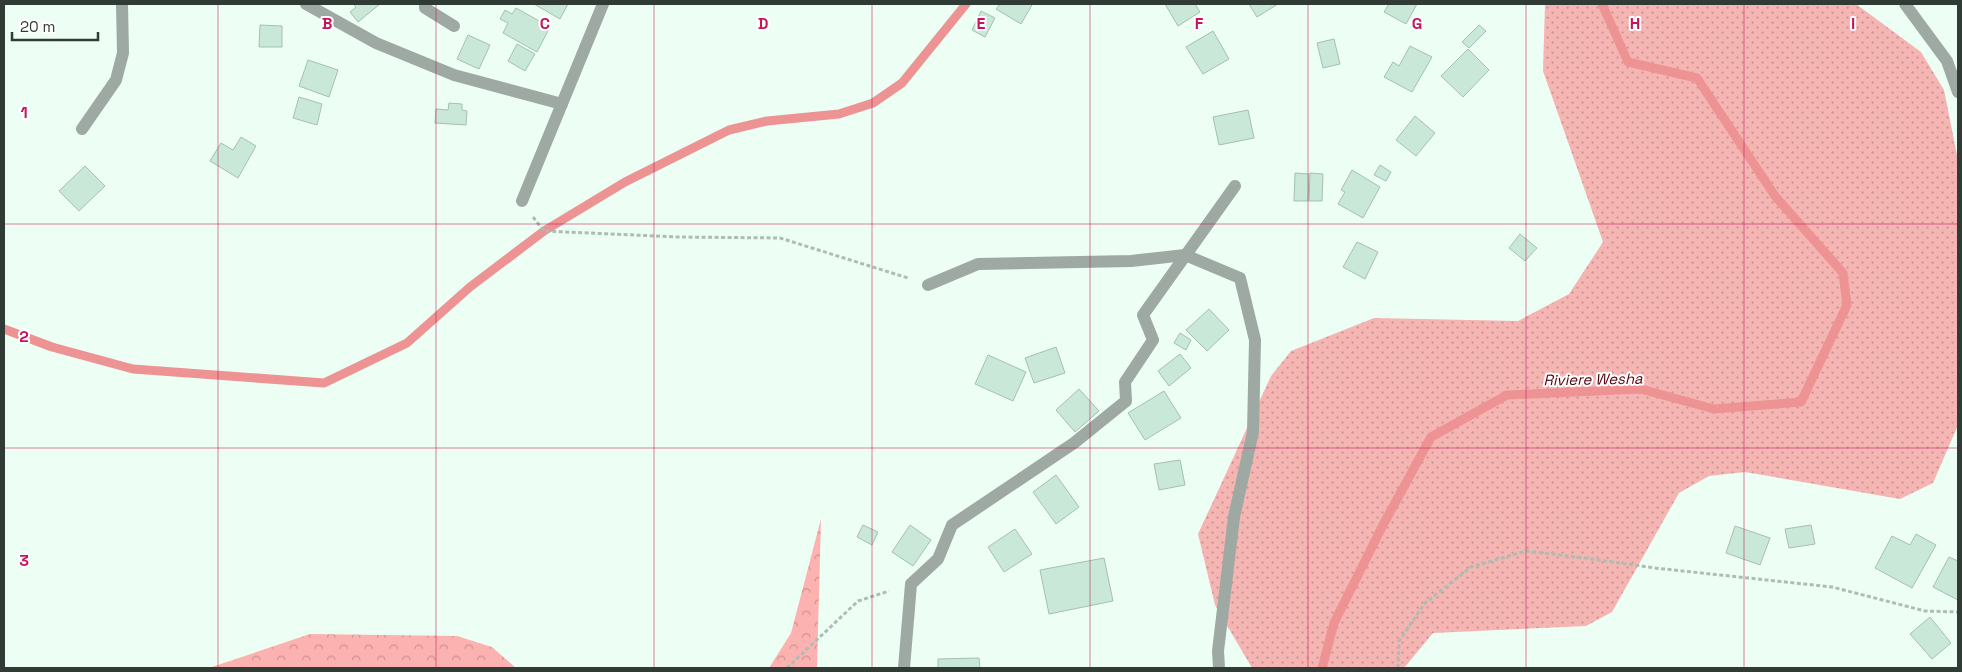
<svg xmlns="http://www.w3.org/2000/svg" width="1962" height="672" font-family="'Space Grotesk',sans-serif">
<defs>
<pattern id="grass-dots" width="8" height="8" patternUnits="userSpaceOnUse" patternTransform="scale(1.25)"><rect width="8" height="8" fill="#f5b5b3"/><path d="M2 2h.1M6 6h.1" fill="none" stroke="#c79492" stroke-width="1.8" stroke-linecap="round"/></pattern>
<pattern id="forest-crowns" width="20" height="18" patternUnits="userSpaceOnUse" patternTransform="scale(1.25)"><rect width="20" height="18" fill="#fcb2b0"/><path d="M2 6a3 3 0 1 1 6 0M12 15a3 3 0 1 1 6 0" fill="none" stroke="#cc9290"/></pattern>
</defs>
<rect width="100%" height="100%" fill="#edfff5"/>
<!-- grass -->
<polygon fill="url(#grass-dots)" points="1545,4 1856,4 1921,52 1944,90 1958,160 1958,425 1933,483 1900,499 1745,472 1709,476 1679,493 1612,612 1586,626 1433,633 1404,668 1252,668 1215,605 1198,534 1271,376 1291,351 1374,318 1518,321 1569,294 1603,242 1543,71"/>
<!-- forest -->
<g fill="url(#forest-crowns)">
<polygon points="821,519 817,668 769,668 791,633"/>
<polygon points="310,634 457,636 492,647 516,668 209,668"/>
</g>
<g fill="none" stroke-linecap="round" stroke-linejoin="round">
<!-- stream -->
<g stroke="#ee9393" stroke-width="9">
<polyline points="4,329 52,347 133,369 324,383 407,343 470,287 544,231 625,182 729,130 767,121 839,114 873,103 902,83 966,4"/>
<polyline points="1322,668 1334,623 1383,525 1431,437 1507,395 1641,389 1714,409 1801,402 1847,305 1843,273 1775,196 1697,78 1628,62 1602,4"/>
</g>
</g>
<!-- building -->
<g fill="#cae8d7" stroke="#a3c0b0">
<polygon points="353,4 380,4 358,22 350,12 356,7"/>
<polygon points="534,4 568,4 560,19"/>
<polygon points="1000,4 1030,4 1032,5 1021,24 996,9"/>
<polygon points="1165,4 1195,4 1200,12 1178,26"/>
<polygon points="1249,4 1278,4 1257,17"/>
<polygon points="1389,4 1417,4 1406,24 1384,12"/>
<polygon points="516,8 550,27 537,52 503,33 508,23 500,19 505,10 512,14"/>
<polygon points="981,11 995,18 985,37 972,30"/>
<polygon points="260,25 282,26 282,47 259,47"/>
<polygon points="1479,25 1486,31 1469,48 1462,42"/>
<polygon points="1213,31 1229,59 1203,74 1186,47"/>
<polygon points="468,35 490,45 479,69 457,59"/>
<polygon points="1334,39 1340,64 1323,68 1317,43"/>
<polygon points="517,44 535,54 525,71 508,61"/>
<polygon points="1410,46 1432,57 1412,92 1384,77 1393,62 1399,66"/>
<polygon points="1468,49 1489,70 1463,97 1441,76"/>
<polygon points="308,60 338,70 329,97 299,86"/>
<polygon points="299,97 322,104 317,125 293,118"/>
<polygon points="449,103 462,104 462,110 467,111 466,125 435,123 436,109 448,110"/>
<polygon points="1248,110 1254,138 1219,145 1213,117"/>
<polygon points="1415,116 1435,133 1416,156 1396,140"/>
<polygon points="241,137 256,146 238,178 210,161 221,143 233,150"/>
<polygon points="1380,165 1391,172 1386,181 1374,175"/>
<polygon points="85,166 105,186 79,211 59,191"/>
<polygon points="1352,170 1380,187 1363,218 1338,204 1345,192 1341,190"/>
<polygon points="1295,173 1309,174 1308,201 1294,201"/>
<polygon points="1310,173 1323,174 1322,201 1309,201"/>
<polygon points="1520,234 1537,248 1525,261 1509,248"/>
<polygon points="1357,242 1378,252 1365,279 1343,267"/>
<polygon points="1209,309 1229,330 1207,351 1186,330"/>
<polygon points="1180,333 1191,340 1186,350 1174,343"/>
<polygon points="1056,347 1065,373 1034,383 1025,358"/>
<polygon points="1180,354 1191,368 1169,386 1158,371"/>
<polygon points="988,355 1026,372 1013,401 975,384"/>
<polygon points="1079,389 1099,411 1075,432 1056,410"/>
<polygon points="1164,391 1181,418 1145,440 1128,413"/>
<polygon points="1180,460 1185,485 1159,490 1154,464"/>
<polygon points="1056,475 1079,507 1056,524 1033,492"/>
<polygon points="863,525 878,532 872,545 857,537"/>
<polygon points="910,525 931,540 913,566 892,552"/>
<polygon points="1811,525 1815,544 1789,548 1785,529"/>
<polygon points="1735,526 1770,538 1760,565 1726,553"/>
<polygon points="1015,529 1032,554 1004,572 988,547"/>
<polygon points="1916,534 1936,545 1912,588 1875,568 1892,536 1910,545"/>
<polygon points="1949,557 1958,561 1958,600 1933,587"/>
<polygon points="1104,558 1113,601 1049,614 1040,570"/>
<polygon points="1930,617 1951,643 1932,659 1910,634"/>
<polygon points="979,658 980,668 938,668 938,659"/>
</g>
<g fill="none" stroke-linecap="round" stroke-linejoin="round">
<!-- path -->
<g stroke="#adbdb4" stroke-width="3" stroke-dasharray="4 2.5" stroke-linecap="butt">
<polyline points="533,217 544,231 678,237 780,238 908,278"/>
<polyline points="787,668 858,601 889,591"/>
<polyline points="1398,668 1399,641 1425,603 1471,567 1526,551 1592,559 1655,568 1832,587 1925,611 1958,612"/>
</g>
<!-- street -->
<g stroke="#9da9a2" stroke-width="12">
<polyline points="306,4 376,43 454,75 562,104"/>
<polyline points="425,4 425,8 454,26"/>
<polyline points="1905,4 1947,61 1958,92"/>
<polyline points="82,129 116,80 123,53 122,4"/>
<polyline points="522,201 603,4"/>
<polyline points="928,285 978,264 1131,261 1185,255 1240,278 1255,340 1253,432 1234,517 1218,651 1219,668"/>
<polyline points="904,668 911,584 938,559 952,525 1074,443 1126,401 1125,382 1153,340 1143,315 1235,186"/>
</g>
</g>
<!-- grid -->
<path fill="none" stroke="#c2185b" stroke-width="1" stroke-opacity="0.55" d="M 218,4 L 218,668M 436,4 L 436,668M 654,4 L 654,668M 872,4 L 872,668M 1090,4 L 1090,668M 1308,4 L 1308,668M 1526,4 L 1526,668M 1744,4 L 1744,668M 4,224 L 1958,224M 4,448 L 1958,448"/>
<g text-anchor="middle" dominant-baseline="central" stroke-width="4" stroke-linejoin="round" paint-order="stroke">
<!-- water labels -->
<g font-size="15" font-style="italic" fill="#560412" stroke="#fff">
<text transform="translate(1593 379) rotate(-1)">Riviere Wesha</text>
</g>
</g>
<g font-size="16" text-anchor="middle" font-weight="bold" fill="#c2185b" stroke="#fff" stroke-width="4" stroke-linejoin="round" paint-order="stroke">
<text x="327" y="29">B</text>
<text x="545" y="29">C</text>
<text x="763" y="29">D</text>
<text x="981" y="29">E</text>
<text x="1199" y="29">F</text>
<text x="1417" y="29">G</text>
<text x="1635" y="29">H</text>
<text x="1853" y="29">I</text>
<text x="24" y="118">1</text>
<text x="24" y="342">2</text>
<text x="24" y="566">3</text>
</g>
<!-- border -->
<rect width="1962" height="672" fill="none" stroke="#2f3b34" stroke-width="10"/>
<!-- scale -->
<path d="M12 32v8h86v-8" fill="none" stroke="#2f3b34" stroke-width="2.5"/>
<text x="20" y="32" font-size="15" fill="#2f3b34" stroke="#ffffff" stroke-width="4" paint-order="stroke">20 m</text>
</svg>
